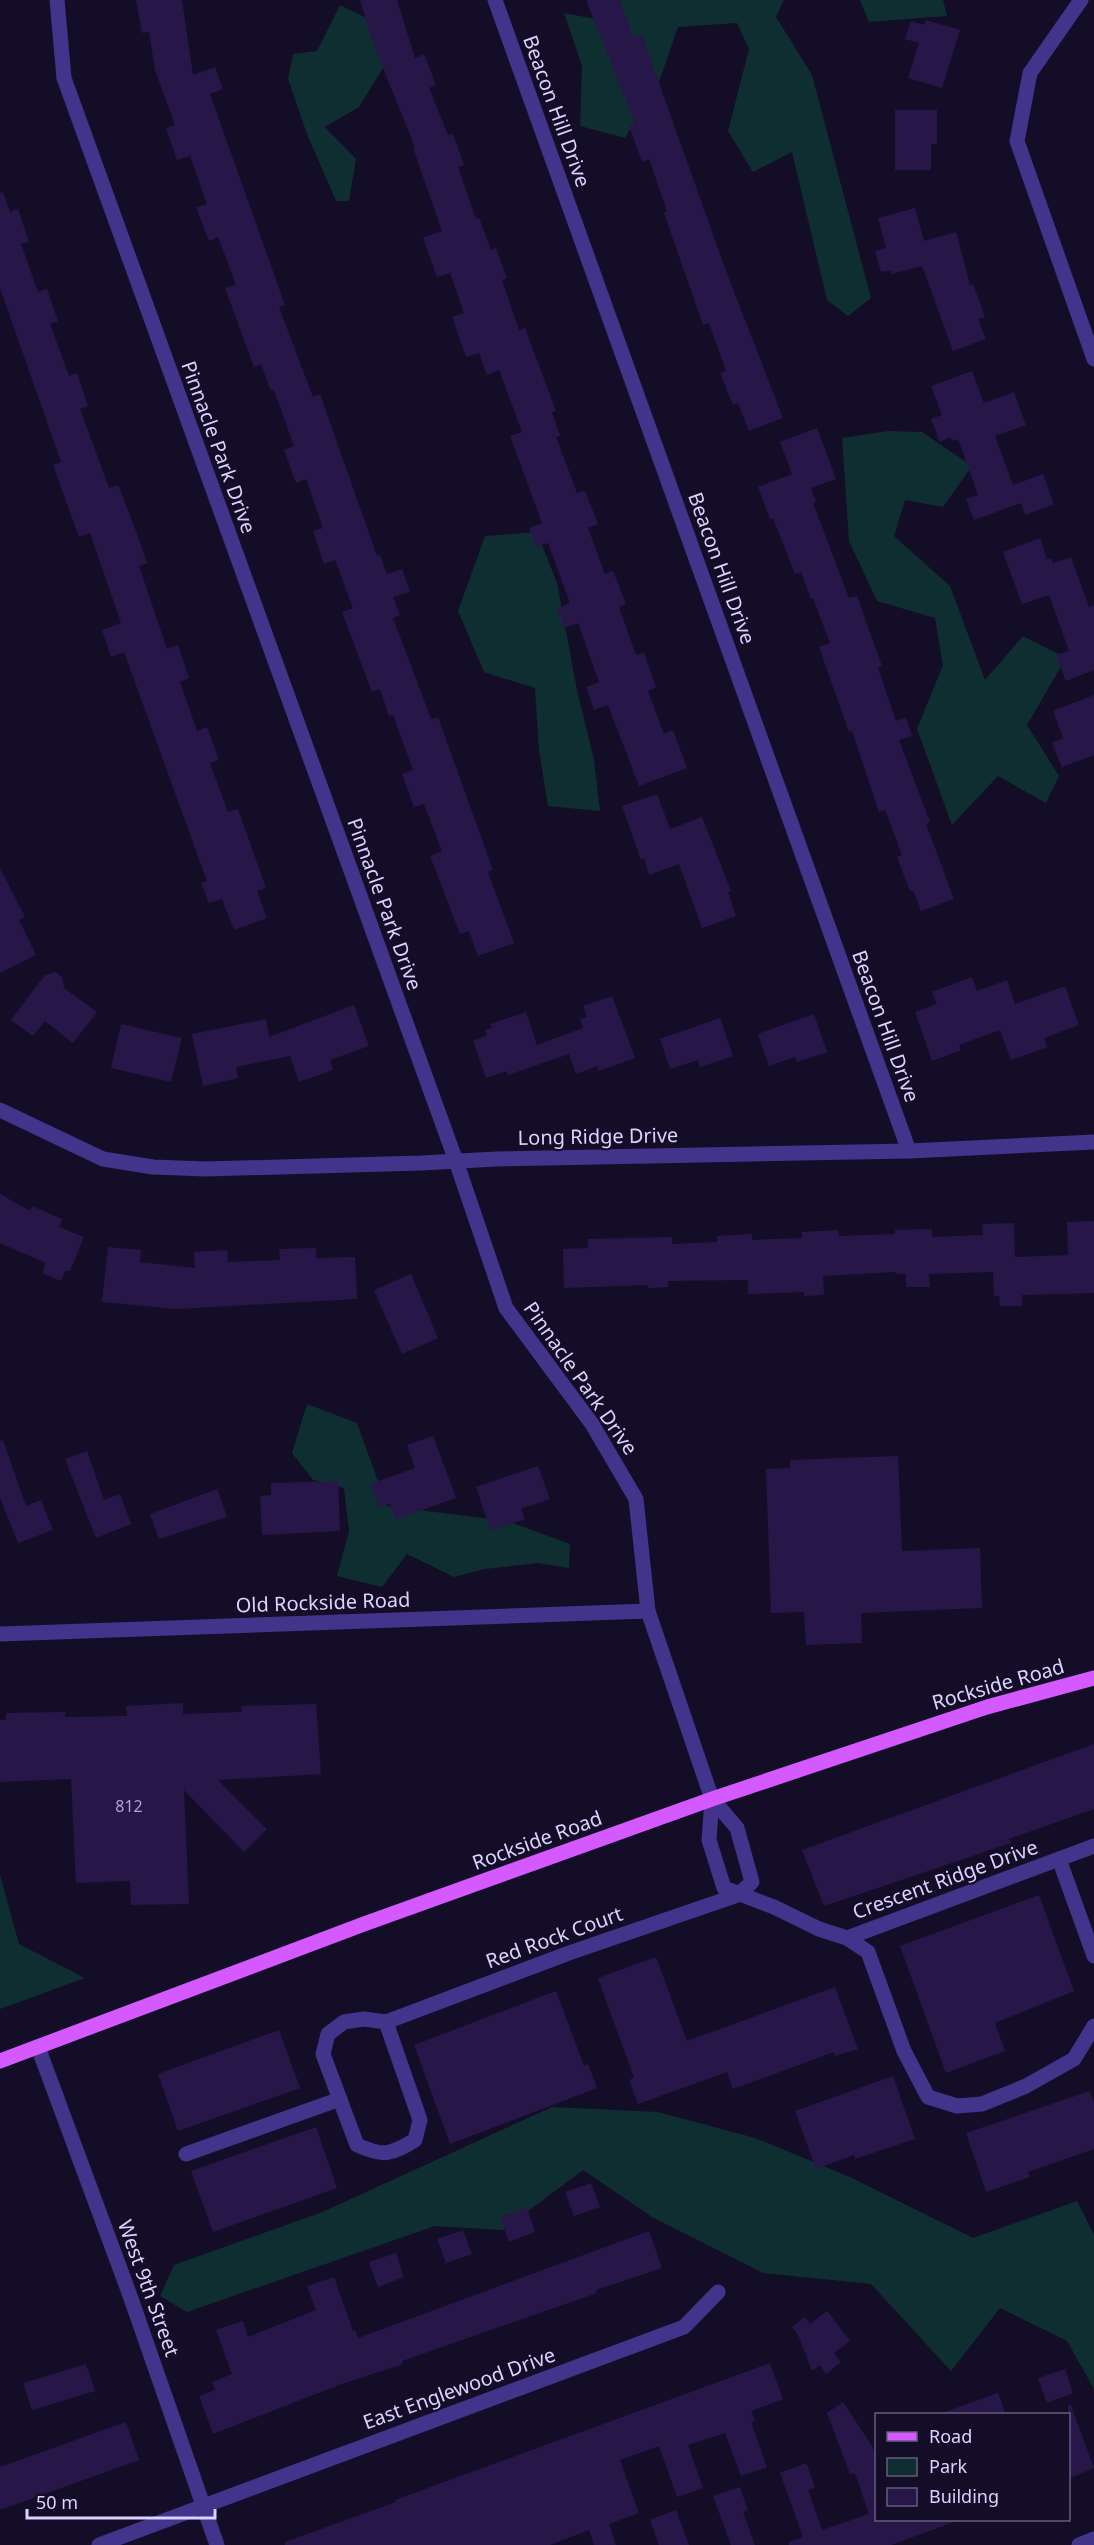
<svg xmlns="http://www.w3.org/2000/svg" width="1094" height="2545" font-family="'Noto Sans',sans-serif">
<rect width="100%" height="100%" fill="#140d27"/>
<!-- green -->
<g fill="#0f2e31">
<polygon points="607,0 784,0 776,17 812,75 871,298 848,316 827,300 792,152 753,172 728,131 749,49 737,23 678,27 658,85 625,138 580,126 582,66 564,13 622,24"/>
<polygon points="860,0 943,0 947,16 869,22"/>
<polygon points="340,5 381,25 386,63 359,107 325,127 356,159 349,201 336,201 307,134 288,79 293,54 317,51"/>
<polygon points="888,431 922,432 972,466 943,507 905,500 894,536 950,586 985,680 1023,636 1066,658 1027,725 1059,776 1046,803 998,776 952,825 917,729 943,665 935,618 877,601 849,541 842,438"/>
<polygon points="537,532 557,583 577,690 594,760 600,811 548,806 539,750 535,688 484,672 458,611 485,536"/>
<polygon points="307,1404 357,1423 387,1506 507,1521 570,1544 569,1568 538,1563 485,1569 454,1577 407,1554 382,1587 337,1576 349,1531 344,1488 313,1480 292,1453"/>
<polygon points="0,1875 19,1944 85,1978 0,2009"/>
<polygon points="552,2107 658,2112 755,2138 850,2177 973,2238 1077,2201 1094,2235 1094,2389 1067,2341 1000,2308 951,2371 871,2284 763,2273 652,2217 583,2170 503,2230 435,2226 187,2312 160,2296 174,2265 320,2213"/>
</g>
<!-- building -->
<g fill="#271749">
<polygon points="136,0 182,0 193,75 215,67 223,89 210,94 285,305 279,307 313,397 320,394 377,556 380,555 387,574 402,569 410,592 393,597 400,615 393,618 431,719 438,717 493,870 488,872 514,943 478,956 469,931 460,934 430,856 442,851 424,804 414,807 402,774 413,770 393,715 389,716 380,689 372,692 342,612 353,608 335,560 324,564 313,531 323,528 306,479 296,483 284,450 294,446 274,390 271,391 261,364 254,367 225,288 236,285 218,237 209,241 196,207 207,204 190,156 177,160 166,128 175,125 155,70 149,32 142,33"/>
<polygon points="360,0 397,0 415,58 424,54 436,85 429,88 448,135 453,134 464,165 458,167 476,219 479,218 491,250 496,248 507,278 502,280 519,330 525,328 556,411 552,412 560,436 556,437 577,493 585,491 598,524 588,528 605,574 613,571 626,604 619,607 636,655 644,653 656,687 648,691 664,734 673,730 687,768 639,786 608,705 594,710 586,687 599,682 578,623 564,628 557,608 570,603 548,543 536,547 529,528 542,523 510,436 522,432 499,370 487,375 479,353 466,357 452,317 464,313 450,273 437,277 423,238 442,231 413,148 415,147 374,46"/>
<polygon points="586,0 620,0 634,38 642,35 726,271 783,418 749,431 738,403 733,405 720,373 726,371 709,323 703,325 664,213 667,211 649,159 642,162 629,126 635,124"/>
<polygon points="926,20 960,30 942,88 908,78 919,43 905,39 911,21 924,25"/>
<polygon points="895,110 937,110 937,144 931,144 931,170 895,170"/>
<polygon points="3,192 10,212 18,209 29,242 21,244 38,292 47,289 58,321 50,324 69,376 77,373 88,406 80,409 109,488 118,485 136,531 147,563 139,566 167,649 178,645 189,678 180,682 197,731 207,727 219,760 210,763 228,812 238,809 266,888 257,891 267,918 234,930 222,899 209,903 201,883 207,881 124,652 111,657 102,630 121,623 90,533 79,537 53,465 61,462 0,288 0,193"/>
<polygon points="915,208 924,241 956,232 970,285 973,284 985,317 978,319 986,339 953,351 922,266 891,274 891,270 881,272 875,251 886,248 878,218"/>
<polygon points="972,371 984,403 1014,392 1026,425 995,436 1013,485 1043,474 1054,504 1025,515 1021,503 974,520 966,499 978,495 958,439 952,441 951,437 940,442 931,419 942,415 931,386"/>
<polygon points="817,428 836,479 811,488 816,502 813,503 849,598 857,596 882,666 878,668 896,721 906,718 912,736 899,740 930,822 926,824 954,899 921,911 913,890 910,891 897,857 902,855 885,810 879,812 852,731 849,732 819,647 830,643 813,598 811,599 801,572 795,574 773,518 770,519 758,487 792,474 780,442"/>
<polygon points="1040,538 1047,559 1051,558 1053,563 1071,557 1089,607 1094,605 1094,670 1066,681 1056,655 1069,651 1049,595 1022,604 1003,552"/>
<polygon points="1094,695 1094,755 1062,767 1052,743 1063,738 1053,711"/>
<polygon points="657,794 670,829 702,817 731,891 728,892 736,916 702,928 679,864 649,875 644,858 641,860 622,806"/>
<polygon points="0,868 25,917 19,920 36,955 0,973"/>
<polygon points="55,972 62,977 64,988 97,1012 73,1043 45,1021 33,1036 11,1020 45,975"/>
<polygon points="972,977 977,991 1007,980 1015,1004 1065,986 1079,1025 1044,1038 1047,1047 1011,1060 1000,1030 959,1045 961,1050 932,1061 915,1012 937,1004 932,992"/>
<polygon points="612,996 635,1058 599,1071 597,1066 576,1074 569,1054 508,1075 507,1071 486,1078 473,1041 487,1035 485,1030 492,1028 490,1024 526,1012 537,1045 583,1028 580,1019 587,1017 583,1006"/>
<polygon points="354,1005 369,1046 330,1060 333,1070 299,1082 290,1056 236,1067 238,1078 203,1086 192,1034 266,1019 269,1037"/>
<polygon points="814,1014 827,1052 797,1062 795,1057 769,1066 758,1034"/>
<polygon points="720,1018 733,1056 700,1067 698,1060 670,1069 660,1039"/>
<polygon points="121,1024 182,1038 171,1082 111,1068"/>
<polygon points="0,1194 30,1211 32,1206 62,1219 59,1227 84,1237 70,1271 65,1271 61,1281 42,1273 46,1263 0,1243"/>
<polygon points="1094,1221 1094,1293 1022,1295 1022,1306 1000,1306 999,1296 994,1296 993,1272 929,1274 930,1287 906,1287 906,1274 897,1274 896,1272 823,1276 824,1295 804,1296 804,1292 748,1294 748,1280 668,1281 668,1287 648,1288 647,1285 564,1288 563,1249 588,1248 588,1239 672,1237 672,1244 717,1242 717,1236 752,1234 752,1240 802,1238 802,1232 838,1230 839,1236 895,1234 895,1230 932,1229 932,1237 983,1235 982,1224 1014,1223 1015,1257 1068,1255 1067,1222"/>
<polygon points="108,1247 141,1250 140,1262 195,1268 194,1252 227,1250 228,1262 280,1260 279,1249 316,1248 316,1258 355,1257 357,1299 176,1309 102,1302"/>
<polygon points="411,1274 438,1338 402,1354 374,1290"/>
<polygon points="433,1436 456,1498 396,1519 390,1504 379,1507 370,1484 415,1468 407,1445"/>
<polygon points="3,1440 26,1506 41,1500 53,1530 18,1543 0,1498 0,1441"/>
<polygon points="87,1451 104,1500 120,1494 131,1524 96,1538 65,1459"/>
<polygon points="898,1456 902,1551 980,1548 982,1608 861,1613 862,1643 806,1645 804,1612 771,1613 766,1469 790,1468 790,1460"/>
<polygon points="538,1466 550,1499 521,1509 525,1519 491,1531 476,1487"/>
<polygon points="338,1481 340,1531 262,1535 260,1496 271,1495 271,1483"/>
<polygon points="217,1489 227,1517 159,1539 150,1514"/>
<polygon points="183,1703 183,1714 242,1712 241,1706 316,1704 321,1774 218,1780 267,1829 244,1852 184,1790 189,1904 131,1905 130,1881 76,1883 71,1779 0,1782 0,1720 6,1720 6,1713 65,1712 65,1717 127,1716 126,1706"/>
<polygon points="1094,1744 1094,1809 1009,1839 1011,1843 824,1906 802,1850"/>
<polygon points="1039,1895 1074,1991 995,2023 1005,2051 946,2073 900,1946"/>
<polygon points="656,1957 687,2041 835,1987 858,2049 835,2056 834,2052 733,2089 727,2072 638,2104 629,2080 634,2078 598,1978"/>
<polygon points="556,1991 584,2066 588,2064 597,2088 450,2144 414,2045"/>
<polygon points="279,2030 300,2088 178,2131 158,2074"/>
<polygon points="893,2076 915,2139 855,2159 854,2155 816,2169 795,2111"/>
<polygon points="1090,2091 1094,2102 1094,2149 1028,2172 1030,2177 986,2192 966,2133"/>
<polygon points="316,2127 337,2188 213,2232 191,2171"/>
<polygon points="591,2183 600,2207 574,2216 565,2192"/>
<polygon points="527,2208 535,2232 509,2242 500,2217"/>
<polygon points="463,2230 472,2254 446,2263 437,2239"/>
<polygon points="649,2231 662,2268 596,2290 597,2293 402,2361 403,2364 339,2385 213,2434 199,2396 215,2390 212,2382 232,2374 216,2330 243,2321 248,2337 316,2310 307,2286 334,2277 353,2331 355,2330 358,2338"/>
<polygon points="396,2253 404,2277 378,2287 369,2262"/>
<polygon points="827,2311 850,2341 834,2353 841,2362 826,2374 820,2365 812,2371 799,2337 792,2327 805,2317 810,2324"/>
<polygon points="770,2363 783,2399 751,2411 755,2420 751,2422 767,2467 741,2476 725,2433 688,2445 703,2488 677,2497 659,2446 620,2460 639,2513 609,2524 616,2545 594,2545 589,2530 550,2545 285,2545 285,2542 396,2502 395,2500"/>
<polygon points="86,2364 95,2391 32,2410 23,2383"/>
<polygon points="1065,2369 1073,2393 1047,2403 1038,2378"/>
<polygon points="998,2393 1006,2415 945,2415 945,2412"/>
<polygon points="843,2402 872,2446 876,2458 876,2520 953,2520 954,2522 891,2545 789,2545 789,2542 803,2537 780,2473 806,2463 815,2487 808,2490 822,2530 869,2514 855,2473 850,2474 827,2413"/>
<polygon points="1068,2405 1071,2405 1094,2468 1068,2479"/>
<polygon points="126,2422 139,2460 0,2510 0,2467"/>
<polygon points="740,2487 748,2511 743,2512 755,2545 731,2545 713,2496"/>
<polygon points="676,2510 689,2545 659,2545 650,2520"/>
</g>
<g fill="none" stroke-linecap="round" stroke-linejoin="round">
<!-- street -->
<g stroke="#41348a" stroke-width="15">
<polyline points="57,0 64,78 456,1161 506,1308 592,1424 636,1499 648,1611 712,1799 737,1828 752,1882 738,1895 569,1953 386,2022"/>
<polyline points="495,0 909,1151"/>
<polyline points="1081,0 1030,73 1017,141 1094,359"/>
<polyline points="0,1110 103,1159 153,1167 206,1169 421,1163 497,1159 909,1151 1094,1142"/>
<polyline points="0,1634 648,1611"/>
<polyline points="712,1799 709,1840 724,1888 774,1907 819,1929 847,1938 868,1952 904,2051 928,2097 957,2106 982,2104 1026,2086 1074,2059 1094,2026"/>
<polyline points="1059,1859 1094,1956"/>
<polyline points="847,1938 1094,1846"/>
<path d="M 364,2019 L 386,2022 L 420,2120 L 415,2140 C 390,2155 384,2157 357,2145 L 323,2054 L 328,2034 L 344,2022 Z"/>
<polyline points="38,2047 128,2290 217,2545"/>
<polyline points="186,2154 340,2099"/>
<polyline points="99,2545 684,2327 718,2292"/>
<polyline points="1079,2545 1094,2539"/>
</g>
<!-- primary -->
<polyline stroke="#d459ff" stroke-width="15" points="0,2061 364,1924 712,1799 987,1707 1094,1678"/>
</g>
<g text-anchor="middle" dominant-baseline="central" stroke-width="4.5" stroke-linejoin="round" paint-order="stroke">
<!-- number labels -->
<g font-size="16" fill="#b0a3d2">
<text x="129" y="1806">812</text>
</g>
<!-- street labels -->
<g font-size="20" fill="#ddd2ff" stroke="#140d27">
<text transform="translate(557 111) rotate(70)">Beacon Hill Drive</text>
<text transform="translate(219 447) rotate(70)">Pinnacle Park Drive</text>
<text transform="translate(722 568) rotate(70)">Beacon Hill Drive</text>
<text transform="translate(385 904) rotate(70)">Pinnacle Park Drive</text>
<text transform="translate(886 1026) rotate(70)">Beacon Hill Drive</text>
<text transform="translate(598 1136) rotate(-1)">Long Ridge Drive</text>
<text transform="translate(581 1378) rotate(55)">Pinnacle Park Drive</text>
<text transform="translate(323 1602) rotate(-2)">Old Rockside Road</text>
<text transform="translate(998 1684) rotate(-16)">Rockside Road</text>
<text transform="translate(537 1840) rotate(-20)">Rockside Road</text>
<text transform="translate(945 1879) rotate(-20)">Crescent Ridge Drive</text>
<text transform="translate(554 1937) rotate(-20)">Red Rock Court</text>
<text transform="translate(149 2288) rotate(70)">West 9th Street</text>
<text transform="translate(459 2388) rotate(-20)">East Englewood Drive</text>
</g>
</g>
<!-- legend -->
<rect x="875" y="2413" width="195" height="108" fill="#140d27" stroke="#645c7d" stroke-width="1.5"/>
<rect x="887" y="2432" width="30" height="9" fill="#d459ff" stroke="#645c7d" stroke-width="1.5"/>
<text x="929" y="2443" font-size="18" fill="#ddd2ff">Road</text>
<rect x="887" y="2458" width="30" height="18" fill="#0f2e31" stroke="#645c7d" stroke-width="1.5"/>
<text x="929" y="2473" font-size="18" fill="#ddd2ff">Park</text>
<rect x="887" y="2488" width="30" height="18" fill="#271749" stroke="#645c7d" stroke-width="1.5"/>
<text x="929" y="2503" font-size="18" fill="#ddd2ff">Building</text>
<!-- scale -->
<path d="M27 2509v9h188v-9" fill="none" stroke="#ddd2ff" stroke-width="3"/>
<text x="36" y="2509" font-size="18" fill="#ddd2ff" stroke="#140d27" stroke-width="4.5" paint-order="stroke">50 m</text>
</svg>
